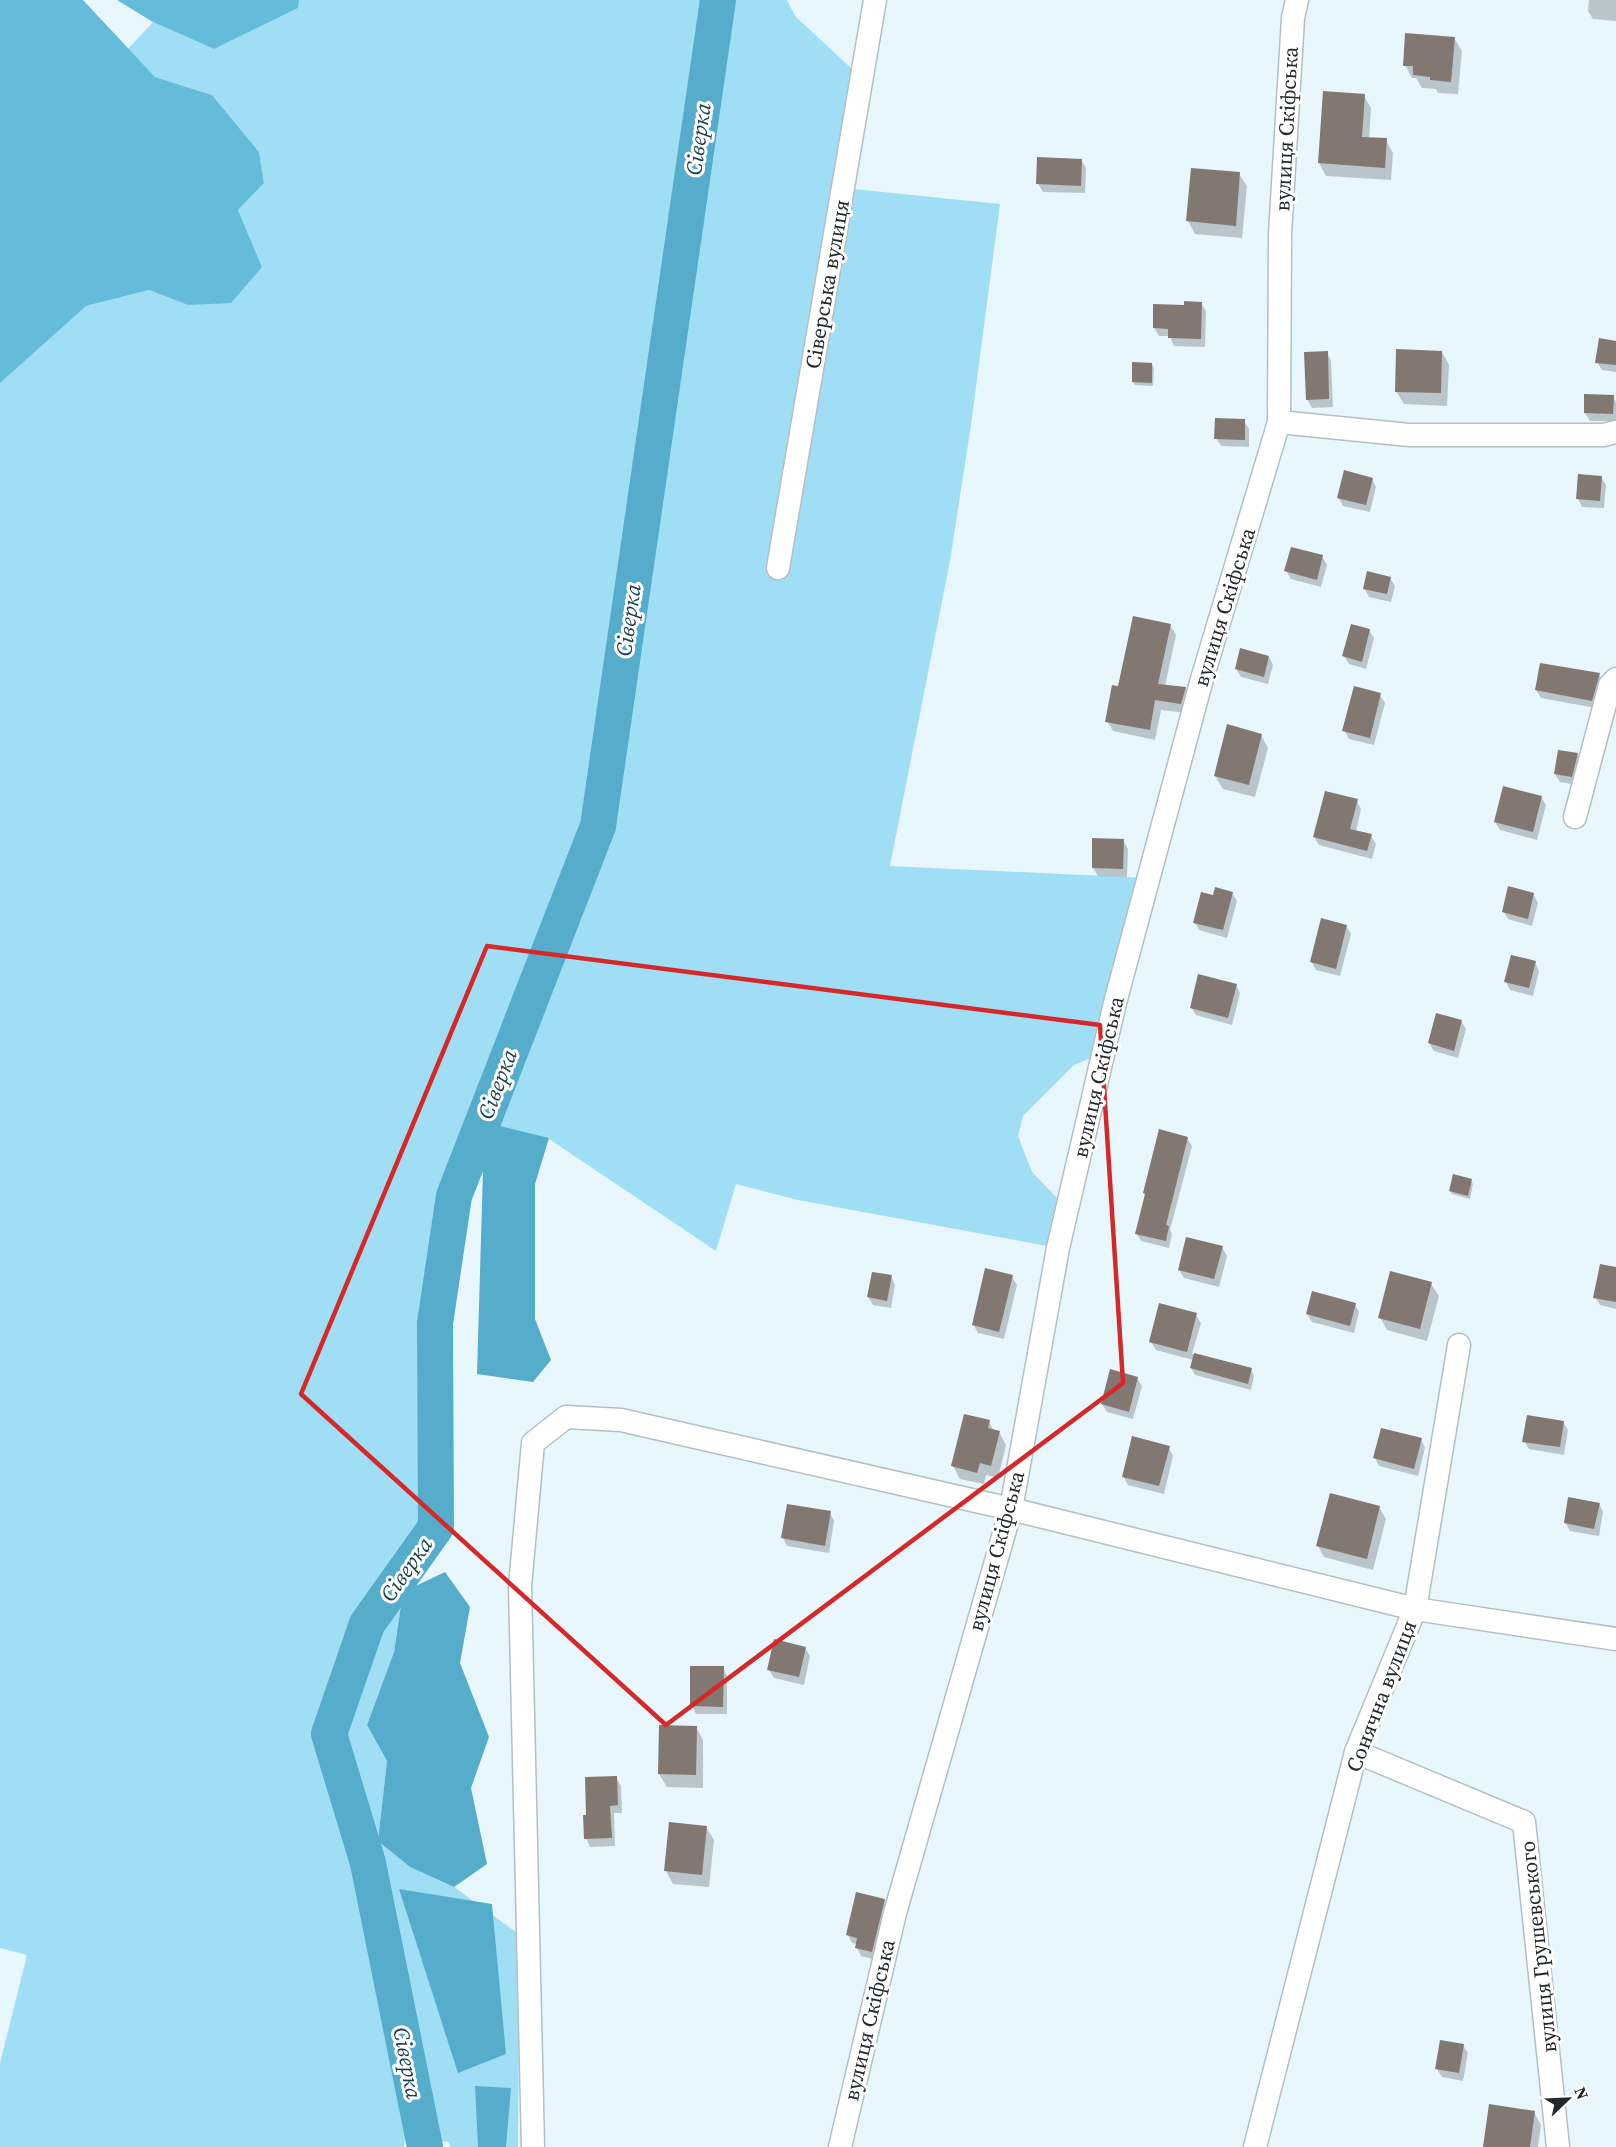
<svg xmlns="http://www.w3.org/2000/svg" width="1616" height="2147" font-family="'Source Serif 4',serif">
<rect width="100%" height="100%" fill="#e8f7fd"/>
<!-- green -->
<polygon fill="#a0def6" points="299,0 787,0 795,16 852,69 834,187 1000,204 971,425 950,561 890,866 1148,878 1103,1053 1074,1065 1023,1116 1018,1136 1032,1172 1060,1201 1058,1248 798,1200 736,1184 716,1251 549,1139 468,1119 454,1196 435,1323 436,1527 403,1592 394,1652 367,1725 387,1761 378,1841 410,1867 454,1887 520,1935 518,2147 450,2147 449,2142 405,2137 404,2147 0,2147 0,2063 27,1955 0,1948 0,375 86,306 149,290 188,305 262,267 238,210 264,183 259,152 212,95 155,77 128,49 153,22 214,49 298,8"/>
<!-- forest -->
<g fill="#65bbda">
<polygon points="0,0 83,0 155,77 212,95 259,152 264,183 238,210 262,267 231,303 188,305 149,290 86,306 0,383"/>
<polygon points="117,0 299,0 298,8 214,49 153,22"/>
</g>
<!-- water -->
<g fill="#56adcb">
<polygon points="492,1124 549,1138 535,1184 535,1319 551,1360 533,1382 477,1374 483,1170"/>
<polygon points="445,1572 470,1607 460,1663 489,1737 471,1788 487,1864 454,1887 410,1867 378,1841 387,1761 367,1725 394,1652 403,1592"/>
<polygon points="399,1889 492,1904 506,2054 458,2073"/>
<polygon points="475,2086 511,2088 506,2147 478,2147"/>
</g>
<!-- shadow -->
<g fill="#0003">
<polygon points="1589,0 1616,0 1616,21 1593,19 1588,11"/>
<polygon points="1454,38 1462,51 1458,94 1438,93 1436,89 1422,88 1416,78 1412,78 1405,65"/>
<polygon points="1364,96 1371,108 1369,139 1386,140 1393,153 1391,180 1326,176 1319,163"/>
<polygon points="1081,160 1086,168 1085,193 1043,192 1038,184"/>
<polygon points="1239,174 1247,186 1242,238 1195,234 1188,221"/>
<polygon points="1201,303 1206,311 1205,347 1174,346 1170,336 1159,336 1154,328 1186,307"/>
<polygon points="1616,342 1616,372 1602,370 1597,362"/>
<polygon points="1442,352 1449,365 1447,406 1404,404 1396,391"/>
<polygon points="1327,353 1331,361 1333,407 1312,408 1307,399"/>
<polygon points="1152,364 1154,368 1153,386 1135,385 1133,382"/>
<polygon points="1613,396 1616,402 1616,421 1590,421 1585,413"/>
<polygon points="1244,421 1249,429 1249,447 1221,446 1216,438"/>
<polygon points="1601,477 1606,485 1604,508 1582,507 1578,499"/>
<polygon points="1372,479 1376,487 1370,512 1343,506 1338,497"/>
<polygon points="1322,556 1327,565 1321,587 1291,579 1286,571"/>
<polygon points="1390,578 1395,586 1391,602 1369,597 1364,588"/>
<polygon points="1170,625 1176,635 1165,686 1185,688 1191,698 1187,713 1161,710 1155,740 1113,731 1107,721 1119,688"/>
<polygon points="1369,630 1374,638 1366,669 1349,664 1344,656"/>
<polygon points="1269,657 1273,665 1268,684 1241,677 1236,669"/>
<polygon points="1599,675 1604,683 1596,708 1541,698 1536,690"/>
<polygon points="1380,695 1385,703 1374,745 1349,739 1344,730"/>
<polygon points="1261,735 1268,748 1255,797 1223,789 1215,776"/>
<polygon points="1577,754 1582,763 1576,785 1560,782 1555,774"/>
<polygon points="1541,797 1546,805 1537,840 1500,830 1495,822"/>
<polygon points="1357,801 1361,809 1356,832 1371,836 1376,844 1372,859 1319,845 1314,837"/>
<polygon points="1123,840 1128,849 1127,877 1098,876 1093,868"/>
<polygon points="1232,893 1237,901 1227,938 1199,930 1195,922"/>
<polygon points="1533,894 1538,903 1532,926 1508,919 1503,911"/>
<polygon points="1346,926 1351,934 1340,976 1316,970 1311,961"/>
<polygon points="1535,962 1539,971 1533,996 1510,990 1506,982"/>
<polygon points="1236,985 1240,993 1232,1025 1196,1015 1191,1007"/>
<polygon points="1461,1021 1466,1029 1458,1058 1434,1051 1429,1043"/>
<polygon points="1187,1138 1192,1146 1170,1230 1172,1234 1169,1248 1141,1241 1137,1234 1146,1196 1144,1193"/>
<polygon points="1471,1181 1473,1184 1470,1199 1452,1194 1450,1191"/>
<polygon points="1222,1247 1227,1256 1219,1287 1184,1278 1179,1270"/>
<polygon points="1616,1269 1616,1309 1600,1305 1595,1297"/>
<polygon points="891,1276 895,1285 891,1308 873,1305 868,1297"/>
<polygon points="1012,1277 1017,1285 1004,1339 978,1333 973,1324"/>
<polygon points="1431,1284 1439,1296 1427,1341 1387,1330 1380,1317"/>
<polygon points="1355,1304 1359,1312 1354,1333 1312,1322 1307,1314"/>
<polygon points="1196,1315 1201,1323 1192,1354 1251,1369 1254,1376 1251,1390 1195,1375 1191,1368 1193,1360 1156,1350 1151,1342"/>
<polygon points="1137,1378 1142,1386 1133,1419 1107,1412 1102,1404"/>
<polygon points="989,1422 994,1431 999,1432 1006,1445 998,1478 986,1475 984,1484 960,1479 953,1466"/>
<polygon points="1563,1422 1568,1430 1564,1455 1529,1449 1524,1441"/>
<polygon points="1421,1439 1425,1448 1418,1476 1379,1466 1375,1458"/>
<polygon points="1169,1448 1173,1456 1164,1494 1128,1485 1123,1476"/>
<polygon points="1599,1504 1603,1512 1599,1536 1570,1531 1565,1522"/>
<polygon points="1379,1507 1386,1519 1373,1570 1324,1557 1318,1546"/>
<polygon points="830,1513 834,1521 829,1553 787,1546 783,1538"/>
<polygon points="805,1648 810,1656 804,1685 774,1678 769,1670"/>
<polygon points="723,1668 727,1676 727,1714 696,1714 692,1706"/>
<polygon points="696,1727 703,1740 703,1788 667,1787 659,1774"/>
<polygon points="616,1778 621,1786 622,1813 614,1813 615,1846 590,1847 586,1838 588,1816"/>
<polygon points="706,1827 714,1840 709,1887 673,1884 666,1871"/>
<polygon points="884,1900 889,1908 876,1960 861,1956 857,1948 857,1944 852,1943 848,1935"/>
<polygon points="1463,2045 1468,2053 1463,2081 1442,2077 1437,2069"/>
<polygon points="1534,2112 1541,2125 1538,2147 1484,2147"/>
</g>
<g fill="none" stroke-linecap="round" stroke-linejoin="round">
<!-- river -->
<polyline stroke="#56adcb" stroke-width="36" points="425,2147 368,1863 329,1734 367,1624 436,1527 435,1323 454,1196 598,826 718,0"/>
</g>
<!-- building -->
<g fill="#837772">
<polygon points="1405,33 1455,37 1451,82 1430,80 1430,77 1413,75 1413,66 1403,66"/>
<polygon points="1323,91 1365,94 1362,137 1387,138 1385,168 1318,163"/>
<polygon points="1037,157 1082,159 1081,186 1036,184"/>
<polygon points="1191,168 1240,172 1236,226 1186,221"/>
<polygon points="1184,301 1202,302 1201,339 1168,338 1168,329 1153,328 1153,304 1184,305"/>
<polygon points="1599,338 1616,341 1616,365 1595,363"/>
<polygon points="1396,349 1442,351 1441,393 1395,392"/>
<polygon points="1328,351 1329,399 1306,400 1304,352"/>
<polygon points="1132,362 1152,363 1152,383 1132,382"/>
<polygon points="1584,394 1614,395 1613,414 1584,413"/>
<polygon points="1215,418 1245,419 1245,440 1214,439"/>
<polygon points="1344,470 1373,478 1366,505 1337,498"/>
<polygon points="1578,474 1602,476 1600,501 1576,499"/>
<polygon points="1291,547 1323,555 1317,580 1284,571"/>
<polygon points="1367,571 1391,577 1387,594 1363,589"/>
<polygon points="1133,616 1171,624 1158,684 1186,687 1181,704 1155,700 1150,730 1105,722 1112,685 1118,686"/>
<polygon points="1351,624 1370,629 1362,662 1342,656"/>
<polygon points="1240,648 1269,656 1264,677 1235,669"/>
<polygon points="1540,663 1600,673 1592,701 1535,690"/>
<polygon points="1354,686 1381,693 1370,738 1342,731"/>
<polygon points="1227,724 1262,734 1249,785 1214,776"/>
<polygon points="1558,750 1578,753 1572,777 1554,774"/>
<polygon points="1503,786 1542,796 1533,832 1494,822"/>
<polygon points="1325,791 1358,799 1350,829 1372,834 1367,851 1313,837"/>
<polygon points="1092,838 1124,839 1123,869 1092,868"/>
<polygon points="1508,886 1534,893 1528,919 1502,912"/>
<polygon points="1215,887 1233,892 1223,930 1193,923 1201,892 1213,895"/>
<polygon points="1321,918 1347,925 1336,969 1310,962"/>
<polygon points="1511,955 1536,961 1529,988 1504,982"/>
<polygon points="1198,974 1237,984 1228,1018 1190,1008"/>
<polygon points="1436,1013 1462,1020 1454,1051 1428,1043"/>
<polygon points="1159,1129 1188,1137 1166,1225 1169,1226 1166,1241 1135,1234 1145,1194 1143,1193"/>
<polygon points="1453,1174 1472,1179 1468,1196 1449,1191"/>
<polygon points="1186,1237 1223,1246 1214,1279 1178,1270"/>
<polygon points="1600,1264 1616,1267 1616,1302 1593,1298"/>
<polygon points="985,1268 1013,1275 999,1332 972,1325"/>
<polygon points="1390,1271 1432,1282 1420,1329 1378,1318"/>
<polygon points="872,1272 892,1275 887,1301 867,1297"/>
<polygon points="1312,1291 1356,1303 1350,1326 1306,1314"/>
<polygon points="1159,1303 1197,1313 1187,1352 1149,1342"/>
<polygon points="1194,1353 1252,1368 1248,1384 1190,1368"/>
<polygon points="1110,1369 1138,1377 1129,1412 1101,1404"/>
<polygon points="964,1414 990,1420 988,1428 1000,1431 991,1466 980,1463 977,1473 951,1466"/>
<polygon points="1527,1415 1564,1421 1560,1447 1522,1442"/>
<polygon points="1381,1428 1422,1438 1414,1469 1373,1458"/>
<polygon points="1132,1436 1170,1446 1159,1486 1122,1477"/>
<polygon points="1330,1493 1380,1506 1367,1559 1316,1546"/>
<polygon points="1568,1497 1600,1503 1594,1529 1564,1523"/>
<polygon points="787,1504 831,1511 825,1546 781,1538"/>
<polygon points="774,1639 806,1647 799,1677 767,1670"/>
<polygon points="690,1666 724,1666 723,1707 690,1706"/>
<polygon points="659,1725 697,1726 696,1775 658,1774"/>
<polygon points="617,1776 618,1805 610,1806 612,1838 584,1839 583,1815 586,1815 585,1777"/>
<polygon points="669,1822 707,1826 702,1875 664,1871"/>
<polygon points="856,1892 885,1899 872,1952 855,1948 857,1938 846,1935"/>
<polygon points="1440,2040 1464,2044 1459,2073 1435,2069"/>
<polygon points="1489,2104 1535,2111 1530,2147 1483,2147"/>
</g>
<g fill="none" stroke-linecap="round" stroke-linejoin="round">
<defs>
<g id="minor">
<polyline points="1279,422 1409,435 1603,435 1616,432"/>
<polyline points="778,568 875,0"/>
<polyline points="1575,817 1610,685 1616,679"/>
<polyline points="1356,1752 1524,1822 1558,2147"/>
<polyline points="533,2147 520,1586 533,1443 566,1417 621,1420 1011,1509 1415,1609 1616,1639"/>
<polyline points="840,2147 895,1913 1011,1509 1058,1248 1115,1003 1202,679 1279,422 1280,234 1293,18 1297,0"/>
<polyline points="1255,2147 1356,1752 1415,1609 1459,1345"/>
</g>
</defs>
<!-- minor casing -->
<use href="#minor" stroke="#b2c0c6" stroke-width="25"/>
<!-- minor -->
<use href="#minor" stroke="#fff" stroke-width="22"/>
</g>
<!-- marked area -->
<path fill="none" stroke="#d62828" stroke-width="4.5" stroke-linejoin="round" d="M 487,946 L 1100,1025 L 1123,1383 L 666,1725 L 301,1394 Z"/>
<g text-anchor="middle" dominant-baseline="central" stroke-width="6" stroke-linejoin="round" paint-order="stroke">
<!-- street labels -->
<g font-size="21" fill="#22282a" stroke="#fff">
<text transform="translate(1286 129) rotate(-87)">вулиця Скіфська</text>
<text transform="translate(827 284) rotate(-80)">Сіверська вулиця</text>
<text transform="translate(1224 607) rotate(-73)">вулиця Скіфська</text>
<text transform="translate(1098 1077) rotate(-77)">вулиця Скіфська</text>
<text transform="translate(996 1551) rotate(-75)">вулиця Скіфська</text>
<text transform="translate(1381 1696) rotate(-69)">Сонячна вулиця</text>
<text transform="translate(1538 1947) rotate(-96)">вулиця Грушевського</text>
<text transform="translate(869 2020) rotate(-77)">вулиця Скіфська</text>
</g>
<!-- water labels -->
<g font-size="22" font-style="italic" fill="#173e4c" stroke="#fff">
<text transform="translate(698 139) rotate(-82)">Сіверка</text>
<text transform="translate(628 620) rotate(-82)">Сіверка</text>
<text transform="translate(497 1084) rotate(-69)">Сіверка</text>
<text transform="translate(406 1569) rotate(-55)">Сіверка</text>
<text transform="translate(408 2063) rotate(79)">Сіверка</text>
</g>
</g>
<!-- north arrow -->
<g transform="translate(1568 2099) rotate(67)" stroke="#ffffff" stroke-width="4.5" paint-order="stroke">
<path d="M0-4.5L10 22L0 15L-10 22Z" fill="#22282a"/>
<text y="-9" font-size="16" font-weight="bold" text-anchor="middle" fill="#22282a">N</text>
</g>
</svg>
